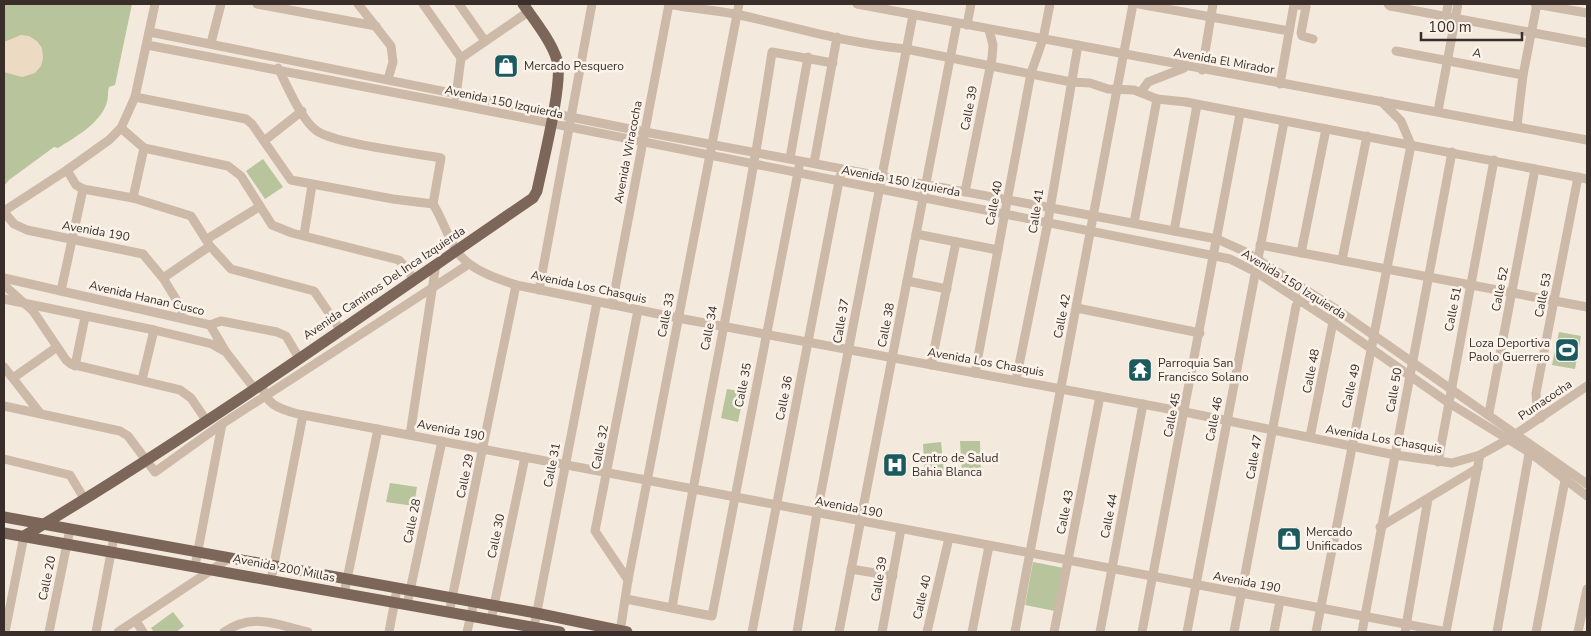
<svg xmlns="http://www.w3.org/2000/svg" width="1591" height="636" font-family="'Nunito Sans',sans-serif">
<rect width="100%" height="100%" fill="#f4e9dd"/>
<!-- green -->
<g fill="#b7c49c">
<path d="M 4,4 L 132,4 L 115,85 L 109,87 C 107,94 109,98 106,105 C 98,125 75,137 58,148 L 54,147 L 9,180 L 4,186 Z"/>
<polygon points="263,159 283,187 265,199 246,171"/>
<polygon points="1559,332 1581,336 1575,369 1552,365"/>
<polygon points="727,389 744,392 738,422 721,418"/>
<polygon points="960,441 980,441 981,474 962,474"/>
<polygon points="941,442 944,474 925,476 923,444"/>
<polygon points="390,483 417,487 414,506 386,502"/>
<polygon points="1033,562 1064,568 1055,611 1025,605"/>
<polygon points="173,612 184,626 176,632 154,632 151,628"/>
</g>
<!-- plaza -->
<polygon fill="#eddac3" points="21,35 29,36 37,41 42,48 43,58 41,66 35,73 22,77 4,72 4,42"/>
<g fill="none" stroke-linecap="round" stroke-linejoin="round">
<!-- minor -->
<g stroke="#cdb9a8" stroke-width="9">
<polyline points="257,4 376,26"/>
<polyline points="358,4 391,46 393,62 388,79"/>
<polyline points="423,4 461,58 456,96"/>
<polyline points="459,4 485,41"/>
<path d="M 669,4 C 692,9 717,10 740,15 C 795,27 850,44 906,49 L 1071,82 L 1090,83 L 1108,89 L 1134,90 L 1157,99 L 1186,102 L 1587,179"/>
<polyline points="857,4 1587,140"/>
<polyline points="1139,4 1289,31"/>
<polyline points="1295,4 1306,7 1301,33 1302,36 1313,39"/>
<polyline points="1388,4 1390,6 1587,43"/>
<polyline points="1535,4 1587,13"/>
<polyline points="1446,17 1448,4"/>
<polyline points="967,25 971,4"/>
<polyline points="150,32 645,132 1217,239 1246,252 1336,309 1587,484"/>
<polyline points="211,43 221,4"/>
<polyline points="147,45 454,104 1230,259 1256,272 1333,322 1449,403 1529,452 1587,496"/>
<polyline points="1396,51 1523,75"/>
<polyline points="461,58 528,12"/>
<path d="M 278,68 C 287,85 301,120 317,131 C 336,144 415,153 441,158 L 433,204"/>
<polyline points="1202,70 1213,4"/>
<polyline points="1280,84 1294,4"/>
<polyline points="1141,92 1148,82 1184,68"/>
<path d="M 135,97 L 246,119 L 252,124 L 291,180 L 393,199 L 433,204 C 442,218 447,235 456,250 C 468,269 495,278 516,285 L 678,318 L 1185,412 L 1395,455 L 1452,463 L 1480,455 L 1507,440 L 1587,386"/>
<polyline points="1438,111 1458,4"/>
<polyline points="1517,126 1523,75 1537,4"/>
<polyline points="121,128 144,148 228,166 241,176 272,225 292,233 399,260 408,270 413,279"/>
<polyline points="264,141 302,111"/>
<polyline points="790,158 808,57"/>
<polyline points="814,163 837,37"/>
<polyline points="67,170 76,185 83,189 133,198 191,216 210,246 231,269 314,291 340,329"/>
<polyline points="965,192 992,58 993,45 989,30"/>
<polyline points="133,198 144,148"/>
<polyline points="4,211 67,170 109,140 121,128 135,97 155,4"/>
<polyline points="4,212 14,224 27,230 143,254 163,278 182,309 182,318"/>
<polyline points="1134,223 1157,99"/>
<polyline points="1174,231 1197,105"/>
<polyline points="916,234 998,250"/>
<polyline points="304,235 312,185"/>
<polyline points="207,239 259,207"/>
<polyline points="1260,245 1587,307"/>
<polyline points="1301,253 1326,129"/>
<polyline points="1342,260 1367,136"/>
<polyline points="4,278 210,325 226,352 254,388"/>
<polyline points="163,278 210,246"/>
<polyline points="907,281 947,289"/>
<polyline points="4,285 33,311 66,360 71,364 180,390 191,398 206,420"/>
<polyline points="539,290 592,4"/>
<polyline points="61,291 83,189"/>
<polyline points="4,299 154,330 212,344 226,352"/>
<polyline points="612,305 669,4"/>
<polyline points="1077,308 1200,333"/>
<polyline points="210,325 221,321 277,332 286,336 299,358"/>
<polyline points="931,365 956,242"/>
<polyline points="75,366 85,317"/>
<polyline points="4,367 40,413"/>
<polyline points="975,373 1031,73 1043,39 1050,4"/>
<polyline points="13,378 57,347"/>
<polyline points="142,380 154,330"/>
<polyline points="1016,380 1047,227 1078,45"/>
<path d="M 262,383 C 264,404 279,409 298,414 L 1447,632"/>
<polyline points="4,406 120,431 128,436 155,472 222,424 469,264"/>
<polyline points="1489,413 1535,169"/>
<polyline points="1541,418 1537,408 1536,393 1578,177"/>
<polyline points="410,435 436,264"/>
<polyline points="1310,437 1334,317"/>
<polyline points="4,459 70,475 85,500"/>
<polyline points="1438,462 1494,160"/>
<polyline points="1380,527 1478,468"/>
<polyline points="195,566 222,424"/>
<polyline points="851,569 893,576"/>
<polyline points="271,580 303,415"/>
<polyline points="628,580 595,531 638,310"/>
<polyline points="344,594 378,429"/>
<polyline points="626,599 712,616 799,167"/>
<polyline points="407,605 442,441"/>
<path d="M 672,608 C 703,422 744,238 772,52 L 833,63"/>
<polyline points="449,613 516,285"/>
<polyline points="491,620 525,457"/>
<polyline points="136,621 143,632"/>
<polyline points="5,632 24,536"/>
<polyline points="49,632 70,529"/>
<polyline points="96,632 114,537"/>
<polyline points="118,632 228,559"/>
<path d="M 224,632 C 254,612 276,625 308,632"/>
<polyline points="389,632 397,589"/>
<polyline points="467,632 474,602"/>
<polyline points="533,632 597,302"/>
<polyline points="620,632 628,580 739,4"/>
<polyline points="752,632 840,176"/>
<polyline points="797,632 817,513 913,15"/>
<polyline points="839,632 957,23"/>
<polyline points="882,632 901,529"/>
<polyline points="927,632 949,538"/>
<polyline points="972,632 989,546"/>
<polyline points="1015,632 1133,4"/>
<polyline points="1054,632 1100,396"/>
<polyline points="1100,632 1143,404"/>
<polyline points="1142,632 1240,114"/>
<polyline points="1187,632 1284,122"/>
<polyline points="1234,632 1296,306 1307,290"/>
<polyline points="1274,632 1280,601"/>
<polyline points="1316,632 1411,145 1401,121 1381,101"/>
<polyline points="1362,632 1452,152"/>
<polyline points="1405,632 1428,499"/>
<polyline points="1446,632 1480,455"/>
<polyline points="1497,632 1530,448"/>
<polyline points="1536,632 1566,475"/>
<polyline points="1578,632 1587,589"/>
</g>
<!-- major -->
<g stroke="#7c6559" stroke-width="11">
<polyline points="4,517 536,613 627,632"/>
<polyline points="4,533 560,632"/>
<path d="M 24,536 C 199,432 365,313 533,198 L 537,191 C 542,166 564,80 557,60 C 551,41 535,21 523,4"/>
</g>
</g>
<!-- icons -->
<defs>
<symbol id="shop-square" viewBox="-11 -11 22 22"><rect x="-9" y="-9" width="18" height="18" rx="4" fill="#1b5a5e" stroke="#fbf3ea"/><path d="M-5-2.5h2.3a2.7 3.5 0 0 1 5.4 0H5L5.5 6h-11ZM-1.5-2.5h3a1.5 2.3 0 0 0-3 0Z" fill="#fff"/></symbol>
<symbol id="stadium-square" viewBox="-11 -11 22 22"><rect x="-9" y="-9" width="18" height="18" rx="4" fill="#1b5a5e" stroke="#fbf3ea"/><path d="M0-5a6.5 5 0 1 0 0 10a6.5 5 0 1 0 0-10ZM-3.5-1.8h7v3.6h-7Z" fill="#fff"/></symbol>
<symbol id="temple-square" viewBox="-11 -11 22 22"><rect x="-9" y="-9" width="18" height="18" rx="4" fill="#1b5a5e" stroke="#fbf3ea"/><path d="M0-6L5-2H3V0L6.5 2.5H4V6H1.5V3h-3V6H-4V2.5H-6.5L-3 0V-2H-5Z" fill="#fff"/></symbol>
<symbol id="hospital-square" viewBox="-11 -11 22 22"><rect x="-9" y="-9" width="18" height="18" rx="4" fill="#1b5a5e" stroke="#fbf3ea"/><path d="M-5-5h3v3.5h4V-5h3V5h-3V1.5h-4V5h-3Z" fill="#fff"/></symbol>
</defs>
<g fill-rule="evenodd">
<use href="#shop-square" x="492" y="52" width="28" height="28"/>
<use href="#stadium-square" x="1553" y="336" width="28" height="28"/>
<use href="#temple-square" x="1126" y="356" width="28" height="28"/>
<use href="#hospital-square" x="881" y="451" width="28" height="28"/>
<use href="#shop-square" x="1275" y="525" width="28" height="28"/>
</g>
<g text-anchor="middle" dominant-baseline="central" stroke-width="5" stroke-linejoin="round" paint-order="stroke">
<!-- street labels -->
<g font-size="12" fill="#392e29" stroke="#fbf3ea">
<text transform="translate(1477 53) rotate(11)">A</text>
<text transform="translate(1224 61) rotate(10)">Avenida El Mirador</text>
<text transform="translate(504 102) rotate(12)">Avenida 150 Izquierda</text>
<text transform="translate(969 108) rotate(-79)">Calle 39</text>
<text transform="translate(628 152) rotate(-79)">Avenida Wiracocha</text>
<text transform="translate(901 181) rotate(11)">Avenida 150 Izquierda</text>
<text transform="translate(994 203) rotate(-79)">Calle 40</text>
<text transform="translate(1036 211) rotate(-81)">Calle 41</text>
<text transform="translate(96 231) rotate(10)">Avenida 190</text>
<text transform="translate(384 283) rotate(-34)">Avenida Caminos Del Inca Izquierda</text>
<text transform="translate(1294 284) rotate(32)">Avenida 150 Izquierda</text>
<text transform="translate(589 287) rotate(12)">Avenida Los Chasquis</text>
<text transform="translate(1500 289) rotate(-79)">Calle 52</text>
<text transform="translate(1543 295) rotate(-79)">Calle 53</text>
<text transform="translate(147 298) rotate(13)">Avenida Hanan Cusco</text>
<text transform="translate(1453 309) rotate(-79)">Calle 51</text>
<text transform="translate(666 315) rotate(-79)">Calle 33</text>
<text transform="translate(1062 316) rotate(-79)">Calle 42</text>
<text transform="translate(841 321) rotate(-80)">Calle 37</text>
<text transform="translate(886 325) rotate(-79)">Calle 38</text>
<text transform="translate(709 328) rotate(-79)">Calle 34</text>
<text transform="translate(986 362) rotate(10)">Avenida Los Chasquis</text>
<text transform="translate(1311 371) rotate(-79)">Calle 48</text>
<text transform="translate(743 385) rotate(-79)">Calle 35</text>
<text transform="translate(1351 386) rotate(-77)">Calle 49</text>
<text transform="translate(1394 390) rotate(-80)">Calle 50</text>
<text transform="translate(784 398) rotate(-79)">Calle 36</text>
<text transform="translate(1545 400) rotate(-34)">Pumacocha</text>
<text transform="translate(1172 415) rotate(-79)">Calle 45</text>
<text transform="translate(1214 419) rotate(-79)">Calle 46</text>
<text transform="translate(451 430) rotate(11)">Avenida 190</text>
<text transform="translate(1384 439) rotate(10)">Avenida Los Chasquis</text>
<text transform="translate(600 447) rotate(-79)">Calle 32</text>
<text transform="translate(1254 457) rotate(-80)">Calle 47</text>
<text transform="translate(552 465) rotate(-79)">Calle 31</text>
<text transform="translate(465 476) rotate(-78)">Calle 29</text>
<text transform="translate(849 507) rotate(11)">Avenida 190</text>
<text transform="translate(1065 512) rotate(-79)">Calle 43</text>
<text transform="translate(1109 516) rotate(-79)">Calle 44</text>
<text transform="translate(412 521) rotate(-78)">Calle 28</text>
<text transform="translate(496 536) rotate(-78)">Calle 30</text>
<text transform="translate(284 568) rotate(11)">Avenida 200 Millas</text>
<text transform="translate(47 578) rotate(-78)">Calle 20</text>
<text transform="translate(879 579) rotate(-80)">Calle 39</text>
<text transform="translate(1247 582) rotate(11)">Avenida 190</text>
<text transform="translate(922 597) rotate(-77)">Calle 40</text>
</g>
<!-- poi labels -->
<g font-size="12" fill="#392e29" stroke="#fbf3ea" text-anchor="start">
<text x="524" y="66">Mercado Pesquero</text>
<text x="1550" y="343" text-anchor="end">Loza Deportiva<tspan x="1550" dy="14">Paolo Guerrero</tspan></text>
<text x="1158" y="363">Parroquia San<tspan x="1158" dy="14">Francisco Solano</tspan></text>
<text x="912" y="458">Centro de Salud<tspan x="912" dy="14">Bahia Blanca</tspan></text>
<text x="1306" y="532">Mercado<tspan x="1306" dy="14">Unificados</tspan></text>
</g>
</g>
<!-- border -->
<rect width="1591" height="636" fill="none" stroke="#392e29" stroke-width="10"/>
<!-- scale -->
<path d="M1421 32v8h101v-8" fill="none" stroke="#392e29" stroke-width="2.5"/>
<text x="1428" y="32" font-size="15" fill="#392e29" stroke="#fbf3ea" stroke-width="4" paint-order="stroke">100 m</text>
</svg>
